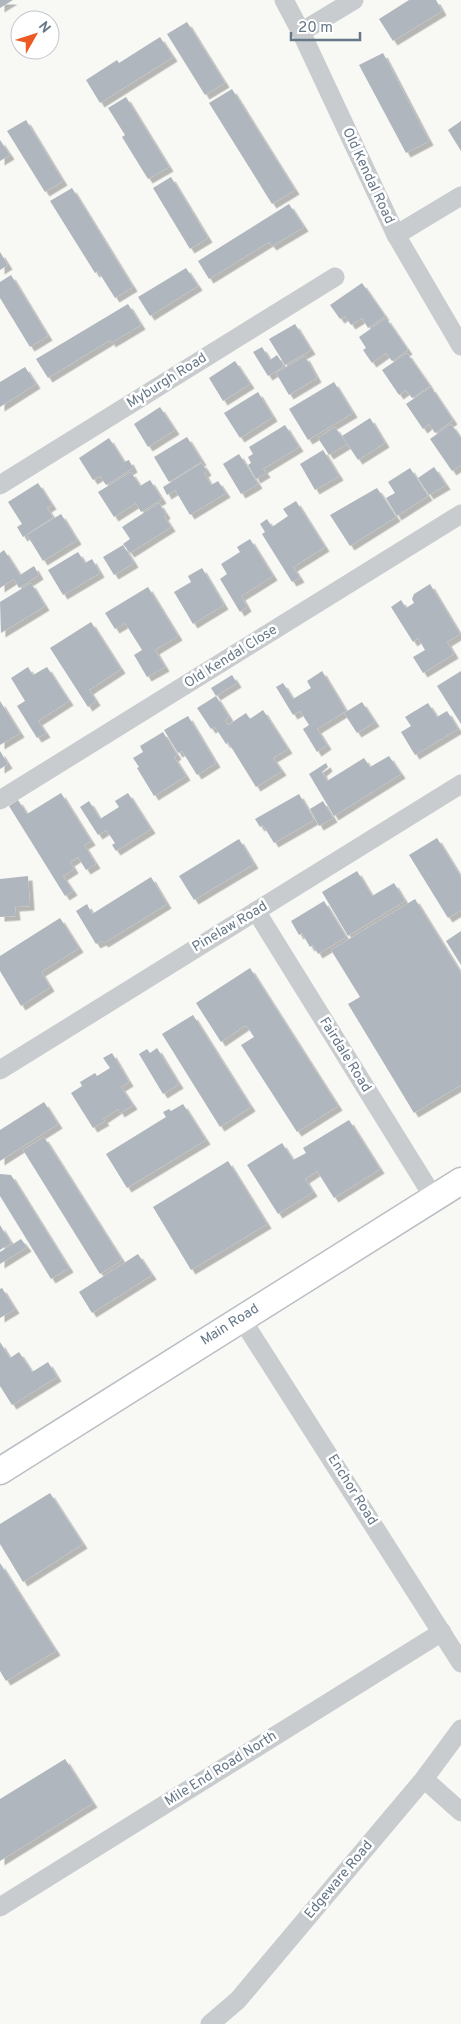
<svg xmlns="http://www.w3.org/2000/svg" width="461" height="2024" font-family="Overpass,sans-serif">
<defs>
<filter id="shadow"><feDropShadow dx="4.5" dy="4.5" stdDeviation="0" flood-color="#0004"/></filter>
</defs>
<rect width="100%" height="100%" fill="#f8f8f5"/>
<!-- building -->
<g fill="#afb6bd" filter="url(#shadow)">
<polygon points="0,0 13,0 0,8"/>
<polygon points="409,0 436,0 442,11 393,41 379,19"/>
<polygon points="187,22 225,83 205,95 167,34"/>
<polygon points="160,37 173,57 100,103 86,80 117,60 119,63"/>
<polygon points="383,53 429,141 406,153 359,65"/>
<polygon points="232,89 295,190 272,204 209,103"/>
<polygon points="126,97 169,167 148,179 122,137 125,135 108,108"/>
<polygon points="26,120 63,181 45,192 7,131"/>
<polygon points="461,121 461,151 448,130"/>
<polygon points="0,140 10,155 0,161"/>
<polygon points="171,177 208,238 190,249 153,188"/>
<polygon points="72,188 133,287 115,298 98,271 95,273 50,201"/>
<polygon points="289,204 304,227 272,246 269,242 209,279 198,261"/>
<polygon points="0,252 8,265 0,270"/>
<polygon points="186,268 198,286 150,316 138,297"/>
<polygon points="11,275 48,336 30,347 0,298 0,282"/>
<polygon points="362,283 385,316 368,328 362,318 351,325 345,316 340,319 330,305"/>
<polygon points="128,304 141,325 111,343 110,340 48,378 36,359"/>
<polygon points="386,318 408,350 392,361 386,353 372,363 363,350 366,348 359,337"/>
<polygon points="295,324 311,350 285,365 269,339"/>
<polygon points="262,347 270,360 277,355 284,366 268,376 253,352"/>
<polygon points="407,353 430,386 412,398 406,390 399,395 382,370"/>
<polygon points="305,356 317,378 289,395 276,373"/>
<polygon points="235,361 250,384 223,401 209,378"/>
<polygon points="25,367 36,384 0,407 0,382"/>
<polygon points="334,382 353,413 308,440 289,409"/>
<polygon points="431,387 453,420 435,433 429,424 423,429 406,404"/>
<polygon points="258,392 273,417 240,438 224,413"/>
<polygon points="160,407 175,430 148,447 134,424"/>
<polygon points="370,418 385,443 358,460 342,436"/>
<polygon points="451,424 461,438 461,465 452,471 430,439"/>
<polygon points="285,425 299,447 263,469 266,473 256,479 248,465 251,463 248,457 253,454 249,447"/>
<polygon points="335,427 347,444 329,455 318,438"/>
<polygon points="187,437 202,461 169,482 154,457"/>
<polygon points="109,438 124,462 129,460 133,468 106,485 100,476 93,480 79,458"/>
<polygon points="323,450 339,476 315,490 300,464"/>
<polygon points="239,454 258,484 241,494 223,464"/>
<polygon points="202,463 207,471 204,473 211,485 218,481 226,493 190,515 175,490 167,495 163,487"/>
<polygon points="434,467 446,485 429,495 418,478"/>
<polygon points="410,468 428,496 397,516 386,498 395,493 388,482"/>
<polygon points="131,472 140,486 150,480 162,499 141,512 136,503 114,517 98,492"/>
<polygon points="38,483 52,505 47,508 53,517 23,537 17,527 22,524 8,502"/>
<polygon points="377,488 396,517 350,546 330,515"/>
<polygon points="296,501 325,547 293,567 300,578 292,582 262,534 265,532 260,524 267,519 272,527 288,516 283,509"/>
<polygon points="159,503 166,514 164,516 171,527 130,553 123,544 130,539 122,527"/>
<polygon points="61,514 77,540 43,561 27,535"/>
<polygon points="250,539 273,576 241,596 247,607 240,612 220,579 227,574 221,564 240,552 237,547"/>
<polygon points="123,545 134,563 114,575 103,557"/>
<polygon points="4,550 20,575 34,566 39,575 19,588 14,579 0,588 0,553"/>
<polygon points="78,552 85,563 92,559 100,573 63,595 48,570"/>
<polygon points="202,568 224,605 193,624 174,592 191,582 188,576"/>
<polygon points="31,583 45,606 1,633 0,602"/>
<polygon points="430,584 460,634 447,642 454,654 423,673 413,657 425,650 418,638 413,642 391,607 401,600 406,608 414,603 412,599 414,594"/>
<polygon points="148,587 178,636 155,650 165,667 147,677 134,655 142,650 125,623 115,629 105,613"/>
<polygon points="91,622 121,669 89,690 96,701 88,707 50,648"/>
<polygon points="28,667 33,675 47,667 69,701 38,721 46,733 37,738 17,706 25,701 11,678"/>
<polygon points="322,671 346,711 317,729 327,745 317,752 303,729 309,725 300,711 293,715 276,687 283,683 293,699 311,688 307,681"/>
<polygon points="461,671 461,724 437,686"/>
<polygon points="232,675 237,683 216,696 211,688"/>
<polygon points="216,696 229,717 225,720 228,725 246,713 250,719 263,710 288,749 273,758 282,771 256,787 228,742 226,744 215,727 211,729 197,708"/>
<polygon points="0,701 20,733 0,745"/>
<polygon points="362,702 375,722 357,733 344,713"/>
<polygon points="428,703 437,717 447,711 458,729 415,755 401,732 411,726 405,717"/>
<polygon points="188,716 216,763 197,775 182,751 178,753 164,730"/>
<polygon points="163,732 177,755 174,757 186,776 154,796 137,768 139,767 133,758 143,752 140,746"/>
<polygon points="0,751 8,764 0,769"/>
<polygon points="389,756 401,774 334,816 309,774 326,763 328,767 322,772 327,781 364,758 370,767"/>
<polygon points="61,793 91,841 84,845 96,864 86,870 78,857 70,862 74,869 63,876 73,891 65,896 9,806 18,800 27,814"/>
<polygon points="128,793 151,829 116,851 112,845 115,843 106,830 98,835 80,807 89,801 100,819 119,807 115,801"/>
<polygon points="299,794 314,820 274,843 263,825 260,827 255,819"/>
<polygon points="323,801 333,818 319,826 310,809"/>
<polygon points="437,838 461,877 461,910 448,918 409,855"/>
<polygon points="239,839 254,864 194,900 179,876"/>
<polygon points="357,871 372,896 394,883 405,901 348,936 322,892"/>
<polygon points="28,876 30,906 15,907 16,916 0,917 0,879"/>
<polygon points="151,877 167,904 104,943 102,941 96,944 76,911 87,904 92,914"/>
<polygon points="415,899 461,973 461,1085 414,1113 348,1004 360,997 331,950"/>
<polygon points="324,901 346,937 318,954 313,945 310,947 302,933 299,935 291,921"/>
<polygon points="60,918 79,948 41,972 50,987 21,1006 0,971 0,956"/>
<polygon points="461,931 461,965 446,941"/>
<polygon points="250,968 338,1106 297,1132 241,1045 254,1037 246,1025 221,1042 196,1003"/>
<polygon points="193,1015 251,1107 220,1127 162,1034"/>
<polygon points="157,1048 179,1084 163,1094 139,1054 147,1049 150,1053"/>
<polygon points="112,1053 129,1082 121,1087 133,1105 120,1113 118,1109 103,1119 105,1121 93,1128 71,1093 82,1086 80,1082 95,1073 97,1076 110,1068 103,1058"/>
<polygon points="44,1102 58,1124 0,1161 0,1130"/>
<polygon points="183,1104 206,1140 127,1188 106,1154 166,1117 163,1112 169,1109 171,1111"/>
<polygon points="349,1120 380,1169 334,1198 317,1171 305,1179 313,1192 278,1214 247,1165 282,1143 293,1160 306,1153 303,1148"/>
<polygon points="44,1137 122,1260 100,1274 23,1150"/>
<polygon points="228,1161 267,1224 191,1270 153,1207"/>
<polygon points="0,1174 11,1175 69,1268 51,1279 0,1196"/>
<polygon points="0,1225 11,1243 0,1250"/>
<polygon points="21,1239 27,1247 0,1264 0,1252"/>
<polygon points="138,1254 152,1275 92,1313 79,1292"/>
<polygon points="2,1288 15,1309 0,1318 0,1289"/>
<polygon points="0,1342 10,1358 19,1352 32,1372 48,1362 57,1377 12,1405 0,1386"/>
<polygon points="50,1493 83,1544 23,1582 0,1544 0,1524"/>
<polygon points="0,1563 56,1651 6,1681 0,1671"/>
<polygon points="65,1759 93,1803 0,1861 0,1799"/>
</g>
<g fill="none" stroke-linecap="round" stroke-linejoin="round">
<defs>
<polyline id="secondary" points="0,1471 461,1181"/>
</defs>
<!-- secondary casing -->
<use href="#secondary" stroke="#babfc4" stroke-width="29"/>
<!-- street -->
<g stroke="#c8cccf" stroke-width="19">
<polyline points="284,0 301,32 396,235 461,346"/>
<polyline points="301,32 354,0"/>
<polyline points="396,235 461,196"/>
<polyline points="0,485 335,277"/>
<polyline points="0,800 461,514"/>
<polyline points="256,911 434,1198"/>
<polyline points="0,1070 461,784"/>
<polyline points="241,1318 461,1663"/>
<polyline points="424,1779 461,1812"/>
<polyline points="0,1907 442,1632"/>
<polyline points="210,2024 238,2000 424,1779 461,1729"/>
</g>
<!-- secondary -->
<use href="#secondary" stroke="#fff" stroke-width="26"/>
</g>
<g text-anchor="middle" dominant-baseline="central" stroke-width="5" stroke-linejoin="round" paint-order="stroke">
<!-- street labels -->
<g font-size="14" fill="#678" stroke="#fff">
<text transform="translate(368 176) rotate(65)">Old Kendal Road</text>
<text transform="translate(167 381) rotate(-32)">Myburgh Road</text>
<text transform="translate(231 657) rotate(-32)">Old Kendal Close</text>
<text transform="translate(230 927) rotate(-31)">Pinelaw Road</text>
<text transform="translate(345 1055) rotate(58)">Fairdale Road</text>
<text transform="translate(230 1325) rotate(-32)">Main Road</text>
<text transform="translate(352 1490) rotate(58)">Enchor Road</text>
<text transform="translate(221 1769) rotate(-32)">Mile End Road North</text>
<text transform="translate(339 1880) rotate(-50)">Edgeware Road</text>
</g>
</g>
<!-- north arrow -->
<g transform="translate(35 35) rotate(51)"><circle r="24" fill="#ffffff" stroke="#c2c9cf"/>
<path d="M0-4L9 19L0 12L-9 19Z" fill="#ec5922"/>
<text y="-8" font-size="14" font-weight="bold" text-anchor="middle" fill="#667788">N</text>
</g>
<!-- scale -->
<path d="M291 32v8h69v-8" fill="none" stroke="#667788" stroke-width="2.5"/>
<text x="298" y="32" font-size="15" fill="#667788" stroke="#ffffff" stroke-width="4" paint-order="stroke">20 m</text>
</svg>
